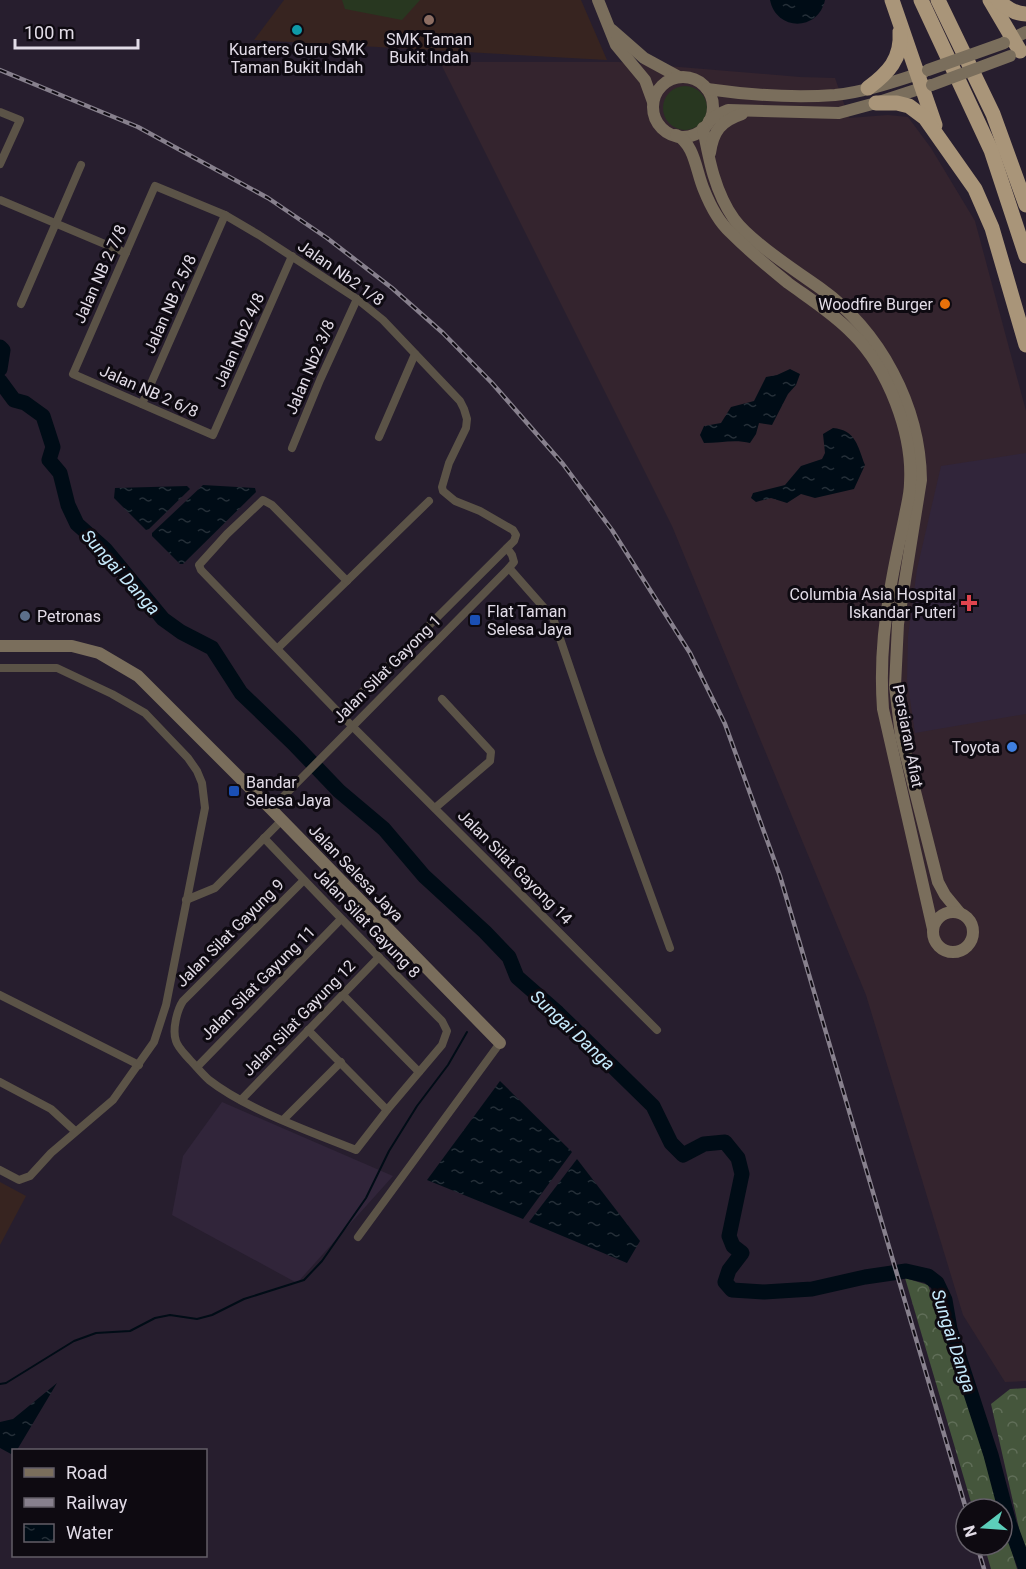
<svg xmlns="http://www.w3.org/2000/svg" width="1026" height="1569" font-family="Roboto,sans-serif">
<defs>
<pattern id="forest-crowns" width="20" height="18" patternUnits="userSpaceOnUse" patternTransform="scale(1.5)"><rect width="20" height="18" fill="#45563c"/><path d="M2 6a3 3 0 1 1 6 0M12 15a3 3 0 1 1 6 0" fill="none" stroke="#606e58"/></pattern>
<pattern id="water-ripples" width="26" height="14" patternUnits="userSpaceOnUse" patternTransform="scale(1.5)"><rect width="26" height="14" fill="#000c16"/><path d="M2 4q2-2 4 0t4 0M15 11q2-2 4 0t4 0" fill="none" stroke="#252f38"/></pattern>
</defs>
<rect width="100%" height="100%" fill="#271e2e"/>
<!-- commercial -->
<polygon fill="#34242e" points="440,62 619,62 800,77 835,78 849,118 888,115 908,117 931,148 975,221 1026,411 1026,1381 1005,1382 963,1315 866,995 672,526"/>
<!-- built -->
<g fill="#31253a">
<polygon points="1026,453 1026,714 915,733 907,679 908,636 917,569 941,466"/>
<polygon points="222,1102 393,1176 297,1283 172,1215 183,1156"/>
</g>
<!-- education -->
<g fill="#372420">
<polygon points="284,0 581,0 607,60 254,40"/>
<polygon points="0,1182 26,1196 0,1245"/>
</g>
<!-- grass -->
<g fill="#283720">
<polygon points="342,0 420,0 402,20 345,9"/>
<circle cx="685" cy="108" r="22"/>
</g>
<!-- forest -->
<g fill="url(#forest-crowns)">
<polygon points="905,1278 928,1285 950,1345 1000,1509 973,1509"/>
<polygon points="1026,1388 1026,1550 1020,1533 991,1404 1010,1389"/>
<polygon points="1002,1517 1017,1569 991,1569 984,1545 1002,1545"/>
</g>
<!-- water -->
<g fill="url(#water-ripples)">
<path d="M 770,0 L 825,0 C 818,32 776,31 770,0 Z"/>
<path d="M 790,369 L 800,374 L 796,385 L 788,394 L 772,425 L 759,423 L 756,434 L 750,443 C 735,439 720,443 704,443 L 700,435 L 704,426 L 721,423 L 731,407 L 754,401 L 766,377 L 777,375 Z"/>
<path d="M 833,428 C 856,430 858,447 865,465 L 854,489 L 815,498 L 801,494 L 787,503 L 771,498 L 756,502 L 751,498 L 753,493 L 785,485 L 801,466 L 822,459 L 825,453 L 823,434 Z"/>
<polygon points="203,485 255,488 256,492 183,564 180,564 152,536 152,533"/>
<polygon points="187,486 190,489 149,529 146,530 114,498 115,488"/>
<polygon points="500,1081 572,1152 523,1219 427,1180"/>
<polygon points="577,1159 640,1241 627,1263 529,1222"/>
<polygon points="57,1383 17,1450 14,1450 11,1454 0,1448 0,1422 13,1419"/>
</g>
<g fill="none" stroke-linecap="round" stroke-linejoin="round">
<!-- stream -->
<polyline stroke="#000c16" stroke-width="2" points="0,1384 6,1383 74,1341 96,1333 130,1331 155,1318 170,1315 197,1319 212,1315 244,1299 304,1280 322,1261 366,1198 389,1151 417,1106 448,1065 467,1032"/>
<!-- river -->
<g stroke="#000c16" stroke-width="15">
<polyline points="0,347 3,350 0,369"/>
<polyline points="0,381 14,400 25,403 43,416 53,447 49,460 60,473 68,505 77,524 105,549 163,619 181,632 212,648 241,693 293,743 339,791 384,829 424,876 485,932 509,957 517,977 558,1013 653,1106 671,1143 683,1155 704,1144 725,1142 738,1158 742,1174 729,1236 733,1246 742,1253 729,1270 725,1282 732,1290 764,1292 812,1289 865,1277 906,1271 928,1276 937,1283 945,1300 950,1329 991,1455 1009,1523 1026,1569"/>
</g>
<!-- street -->
<g stroke="#5b5347" stroke-width="8">
<polyline points="0,112 20,120 0,164"/>
<polyline points="0,200 126,253"/>
<polyline points="292,256 213,435 73,374 155,186 225,215 259,235 357,299 383,320 460,401 464,409 467,419 466,428 449,463 442,487 443,491 455,501 480,511 513,530 516,535 514,541 340,714 657,1030"/>
<polyline points="21,304 81,165"/>
<polyline points="142,404 225,215"/>
<polyline points="379,437 415,354"/>
<polyline points="292,448 320,380 357,299"/>
<polyline points="509,568 553,618 599,753 670,948"/>
<polyline points="278,648 429,501"/>
<polyline points="0,668 57,668 112,694 145,713 188,758 197,771 202,783 205,808 166,1005 154,1042 113,1100 51,1153 30,1176 19,1180 0,1170"/>
<polyline points="340,714 201,570 199,565 227,534 263,500 272,505 347,581"/>
<polyline points="435,808 490,761 491,752 442,699"/>
<polyline points="271,809 509,568 514,562 512,555 507,548"/>
<path d="M 264,838 C 323,900 382,961 442,1021 L 447,1031 L 442,1045 L 387,1110 L 356,1150 C 311,1132 246,1109 209,1080 C 202,1074 196,1066 190,1060 C 185,1054 178,1048 176,1041 C 172,1030 177,1010 183,1001 L 304,880"/>
<polyline points="186,900 215,888 282,820"/>
<polyline points="0,995 139,1065"/>
<polyline points="343,995 419,1072"/>
<polyline points="308,1030 387,1110"/>
<polyline points="197,1067 341,919"/>
<polyline points="0,1082 51,1109 75,1131"/>
<polyline points="241,1100 379,957"/>
<polyline points="283,1120 341,1062"/>
<polyline points="358,1237 500,1043"/>
</g>
<!-- secondary -->
<g stroke="#7a6e5c" stroke-width="12">
<polyline points="598,0 616,45 645,80 653,102"/>
<polyline points="612,30 644,58 679,77"/>
<polyline points="1005,42 1026,32"/>
<circle cx="683" cy="107" r="30"/>
<path d="M 707,89 C 749,95 793,98 835,95 C 865,92 896,81 924,72"/>
<polyline points="709,121 719,114 728,110 839,113 876,103 931,85"/>
<path d="M 703,128 C 709,160 715,192 734,219 C 750,241 796,271 820,288 C 880,331 920,405 921,480 L 898,624 L 895,686 L 901,736 L 938,882 L 945,895 L 959,912"/>
<path d="M 676,135 C 695,144 696,172 704,190 C 710,205 718,221 730,232 C 748,250 768,267 788,283 C 810,299 834,314 853,334 C 888,369 913,433 910,483 C 910,494 907,504 905,515 C 900,540 894,565 890,591 C 883,630 880,668 883,709 L 933,929"/>
<path d="M 710,153 C 713,131 721,121 742,114"/>
<polyline points="0,646 72,646 99,653 138,676 271,809 500,1043"/>
<circle cx="953" cy="932" r="20"/>
</g>
<!-- highway -->
<g stroke="#a99579" stroke-width="15">
<polyline points="892,0 935,125"/>
<polyline points="921,0 991,150 1026,256"/>
<polyline points="938,0 993,114 1026,205"/>
<polyline points="990,0 1020,51"/>
<path d="M 998,0 C 1006,8 1015,14 1026,14"/>
<path d="M 868,88 C 888,73 902,59 900,32"/>
<polyline points="876,103 897,103 909,106 925,118 975,189 992,228 1026,345"/>
</g>
<defs>
<g id="rail">
<polyline points="0,70 138,127 268,198 327,238 392,288 443,333 492,383 563,464 612,530 690,653 725,724 780,876 966,1509"/>
<polyline points="977,1545 984,1569"/>
</g>
</defs>
<!-- rail casing -->
<use href="#rail" stroke="#87808d" stroke-width="4.5"/>
<!-- rail -->
<use href="#rail" stroke="#0e0a11" stroke-width="2" stroke-dasharray="7" stroke-linecap="butt"/>
<!-- secondary-bridge -->
<g stroke="#7a6e5c" stroke-width="12">
<polyline points="928,70 1004,43"/>
<polyline points="932,85 1010,56"/>
</g>
</g>
<!-- markers -->
<circle fill="#8d6e63" stroke="#0e0a11" stroke-width="2" cx="429" cy="20" r="6"/>
<circle fill="#0f9aa8" stroke="#0e0a11" stroke-width="2" cx="297" cy="30" r="6"/>
<circle fill="#e8710a" stroke="#0e0a11" stroke-width="2" cx="945" cy="304" r="6"/>
<path fill="#e0444e" stroke="#0e0a11" stroke-width="2" d="M966 594h6v6h6v6h-6v6h-6v-6h-6v-6h6z"/>
<circle fill="#5c6f8a" stroke="#0e0a11" stroke-width="2" cx="25" cy="616" r="6"/>
<g fill="#1a4fb4" stroke="#0e0a11" stroke-width="2">
<rect x="469" y="614" width="12" height="12" rx="3"/>
<rect x="228" y="785" width="12" height="12" rx="3"/>
</g>
<circle fill="#3f7fe0" stroke="#0e0a11" stroke-width="2" cx="1012" cy="747" r="6"/>
<g text-anchor="middle" dominant-baseline="central" stroke-width="6" stroke-linejoin="round" paint-order="stroke">
<!-- poi labels -->
<g font-size="16" fill="#e2dce7" stroke="#0e0a11" text-anchor="end">
<text x="429" y="39" text-anchor="middle">SMK Taman<tspan x="429" dy="18">Bukit Indah</tspan></text>
<text x="297" y="49" text-anchor="middle">Kuarters Guru SMK<tspan x="297" dy="18">Taman Bukit Indah</tspan></text>
<text x="933" y="304">Woodfire Burger</text>
<text x="956" y="594">Columbia Asia Hospital<tspan x="956" dy="18">Iskandar Puteri</tspan></text>
<text x="487" y="611" text-anchor="start">Flat Taman<tspan x="487" dy="18">Selesa Jaya</tspan></text>
<text x="37" y="616" text-anchor="start">Petronas</text>
<text x="1000" y="747">Toyota</text>
<text x="246" y="782" text-anchor="start">Bandar<tspan x="246" dy="18">Selesa Jaya</tspan></text>
</g>
<!-- street labels -->
<g font-size="16" fill="#e2dce7" stroke="#0e0a11">
<text transform="translate(341 273) rotate(35)">Jalan Nb2 1/8</text>
<text transform="translate(100 274) rotate(-66)">Jalan NB 2 7/8</text>
<text transform="translate(170 304) rotate(-66)">Jalan NB 2 5/8</text>
<text transform="translate(239 340) rotate(-66)">Jalan Nb2 4/8</text>
<text transform="translate(310 367) rotate(-67)">Jalan Nb2 3/8</text>
<text transform="translate(149 391) rotate(24)">Jalan NB 2 6/8</text>
<text transform="translate(387 669) rotate(-45)">Jalan Silat Gayong 1</text>
<text transform="translate(908 736) rotate(79)">Persiaran Afiat</text>
<text transform="translate(515 867) rotate(45)">Jalan Silat Gayong 14</text>
<text transform="translate(356 873) rotate(46)">Jalan Selesa Jaya</text>
<text transform="translate(367 923) rotate(46)">Jalan Silat Gayung 8</text>
<text transform="translate(230 933) rotate(-45)">Jalan Silat Gayung 9</text>
<text transform="translate(258 983) rotate(-45)">Jalan Silat Gayung 11</text>
<text transform="translate(299 1018) rotate(-46)">Jalan Silat Gayung 12</text>
</g>
<!-- water labels -->
<g font-size="18" font-style="italic" fill="#c6eafc" stroke="#0e0a11">
<text transform="translate(121 572) rotate(48)">Sungai Danga</text>
<text transform="translate(573 1030) rotate(43)">Sungai Danga</text>
<text transform="translate(954 1341) rotate(72)">Sungai Danga</text>
</g>
</g>
<!-- legend -->
<rect x="12" y="1449" width="195" height="108" fill="#0e0a11" stroke="#635e67" stroke-width="1.5"/>
<rect x="24" y="1468" width="30" height="9" fill="#7a6e5c" stroke="#635e67" stroke-width="1.5"/>
<text x="66" y="1479" font-size="18" fill="#e2dce7">Road</text>
<rect x="24" y="1498" width="30" height="9" fill="#87808d" stroke="#635e67" stroke-width="1.5"/>
<text x="66" y="1509" font-size="18" fill="#e2dce7">Railway</text>
<rect x="24" y="1524" width="30" height="18" fill="url(#water-ripples)" stroke="#635e67" stroke-width="1.5"/>
<text x="66" y="1539" font-size="18" fill="#e2dce7">Water</text>
<!-- north arrow -->
<g transform="translate(984 1527) rotate(253)"><circle r="28" fill="#0e0a11" stroke="#635e67" stroke-width="1.5"/>
<path d="M0-4.5L10 22L0 15L-10 22Z" fill="#5cceba"/>
<text y="-9" font-size="16" font-weight="bold" text-anchor="middle" fill="#e2dce7">N</text>
</g>
<!-- scale -->
<path d="M15 39v9h123v-9" fill="none" stroke="#e2dce7" stroke-width="3"/>
<text x="24" y="39" font-size="18" fill="#e2dce7" stroke="#0e0a11" stroke-width="4.5" paint-order="stroke">100 m</text>
</svg>
